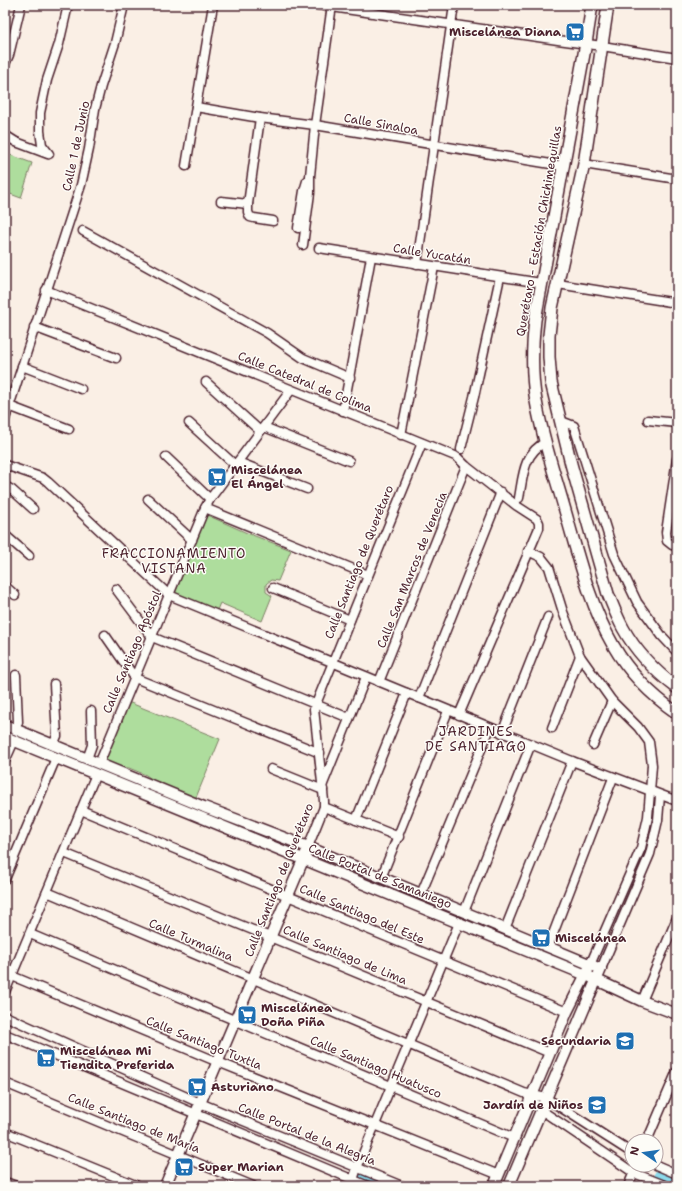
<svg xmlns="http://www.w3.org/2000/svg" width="682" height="1191" font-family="'Shantell Sans',sans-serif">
<rect width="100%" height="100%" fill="#faefe5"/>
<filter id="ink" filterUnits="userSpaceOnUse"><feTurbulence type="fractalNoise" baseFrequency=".025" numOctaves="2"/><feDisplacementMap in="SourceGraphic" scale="8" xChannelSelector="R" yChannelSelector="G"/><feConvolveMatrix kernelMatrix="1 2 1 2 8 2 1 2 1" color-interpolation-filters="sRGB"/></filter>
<g filter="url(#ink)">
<!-- green -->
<g fill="#aedd9d" stroke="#7c7e64">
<polygon points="5,153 32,163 21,198 5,192"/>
<polygon points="207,515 247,533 291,550 278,581 271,580 266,584 266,592 272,596 262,621 220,603 217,610 175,593"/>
<polygon points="128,702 220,739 195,800 161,786 146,775 129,768 117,767 104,762"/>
</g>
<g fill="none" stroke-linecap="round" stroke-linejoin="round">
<!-- canal -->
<g stroke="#8cdaeb" stroke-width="8">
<polyline points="362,1175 385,1186"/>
<polyline points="658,1175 677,1183"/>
</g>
<defs>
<g id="minor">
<polyline points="318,5 558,40 602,46 677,58"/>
<polyline points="5,64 9,55 21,5"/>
<polyline points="196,107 260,118 315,125 563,166"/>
<polyline points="260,118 248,204 248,212 250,217 254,218 273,221"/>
<polyline points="5,135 16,142 48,154"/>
<polyline points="49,154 42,145 40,131 40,113 47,80 59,44 68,5"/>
<polyline points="584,164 677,179"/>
<polyline points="186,166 213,5"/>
<polyline points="221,201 248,204"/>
<polyline points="298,228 304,191 307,181"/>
<polyline points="83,231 267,333 303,358 350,378"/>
<polyline points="303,245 310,193 310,176 315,125 332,5"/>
<polyline points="319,248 541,283"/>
<polyline points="417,264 454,5"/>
<polyline points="558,284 677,303"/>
<polyline points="46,290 455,456 458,458 466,466 517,506 537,519 539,523 539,528 459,715"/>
<polyline points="34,327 116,358"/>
<polyline points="22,366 81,389"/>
<polyline points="206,382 260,431"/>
<polyline points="9,406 69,429"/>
<polyline points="343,411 371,257"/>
<polyline points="5,419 81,185 89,149 95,109 101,86 115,43 124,5"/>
<polyline points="648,420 677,423"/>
<polyline points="561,421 574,426 614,554 637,602 662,636 677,652"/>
<polyline points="189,423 235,465"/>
<polyline points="264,427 349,461"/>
<polyline points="401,435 434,267"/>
<polyline points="461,449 474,397 500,277"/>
<polyline points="166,457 210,499"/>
<polyline points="677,459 666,532 667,541 672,545 677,546"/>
<polyline points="238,462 307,489"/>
<polyline points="5,465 43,478 48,482 169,595 572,761 677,801"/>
<polyline points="5,486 12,490 33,509"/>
<path d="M 519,498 C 523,477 523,453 546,442"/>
<polyline points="148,499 192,540"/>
<polyline points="205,508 368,575"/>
<polyline points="5,535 29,556"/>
<polyline points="528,551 541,557 549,567 563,612 580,656 612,701 638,727 649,742 652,765 650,792 648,817 641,848 590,965"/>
<polyline points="5,586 15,595"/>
<polyline points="273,588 350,620"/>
<polyline points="116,589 152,637 349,718"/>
<polyline points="105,635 135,678 320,753"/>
<polyline points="379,682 466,466"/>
<polyline points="419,698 501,492"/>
<polyline points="552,728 580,656"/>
<polyline points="15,730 18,722 16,675"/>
<polyline points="502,733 548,617"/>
<polyline points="53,745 57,736 54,684"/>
<polyline points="593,745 612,701"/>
<polyline points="87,759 92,745 91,711"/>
<polyline points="5,761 14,741"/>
<polyline points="99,764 205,508 210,499 291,390"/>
<polyline points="271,769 323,790"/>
<polyline points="323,784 366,677"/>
<polyline points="324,807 399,837"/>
<polyline points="81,810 567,1012"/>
<polyline points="356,820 407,693"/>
<polyline points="308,847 324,807 324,801 314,709 316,704 422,443"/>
<polyline points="64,853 270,937 550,1053"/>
<polyline points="381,878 448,711"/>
<polyline points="5,879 56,758"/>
<polyline points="47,892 524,1093 546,1098 632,1153"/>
<polyline points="421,894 490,728"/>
<polyline points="464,912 531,744"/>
<polyline points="505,929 572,761"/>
<polyline points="30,934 514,1138"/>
<polyline points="548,947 613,778"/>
<polyline points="601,969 650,854 658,820 660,796"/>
<polyline points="12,976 218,1062 499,1175"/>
<polyline points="5,992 96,774"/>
<polyline points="642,1001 677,918"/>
<polyline points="5,1016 200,1103 402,1186"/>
<polyline points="5,1034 368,1186"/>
<polyline points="5,1083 253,1186"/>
<polyline points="528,1096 541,1110 634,1173 667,1186"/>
<polyline points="5,1132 138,1186"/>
<polyline points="647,1141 677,1071"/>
<polyline points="656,1165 677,1174"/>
<polyline points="5,1182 16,1186"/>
<polyline points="351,1186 357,1168 459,923"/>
<polyline points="628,1186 637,1165"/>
</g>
<g id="tertiary">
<polyline points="5,725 204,807 308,847 601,969 509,1186"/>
<polyline points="5,737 459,923 586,975 642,1001 677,1014"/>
<polyline points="165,1186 306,853"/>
<polyline points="494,1186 567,1012 588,970"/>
</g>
<g id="secondary">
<path d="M 592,5 L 586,43 L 535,320 C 532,347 531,374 536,401 C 543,442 557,481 568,521 C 580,563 591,607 613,645 C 629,673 651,695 677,713"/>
<path d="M 608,5 L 584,164 L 552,308 L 549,335 L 549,357 L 551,382 L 571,464 L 608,594 C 613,606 617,617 623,628 C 636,652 656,672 677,688"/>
</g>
</defs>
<!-- minor casing -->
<use href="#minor" stroke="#4a1f2b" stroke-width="11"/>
<!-- tertiary casing -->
<use href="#tertiary" stroke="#4a1f2b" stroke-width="13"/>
<!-- secondary casing -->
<use href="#secondary" stroke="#4a1f2b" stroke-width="14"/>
<!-- minor -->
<use href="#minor" stroke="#fdfcf7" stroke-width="8"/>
<!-- tertiary -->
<use href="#tertiary" stroke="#fdfcf7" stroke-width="10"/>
<!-- secondary -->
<use href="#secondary" stroke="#fdfcf7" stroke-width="11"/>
</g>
</g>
<!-- icons -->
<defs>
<symbol id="supermarket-square" viewBox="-11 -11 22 22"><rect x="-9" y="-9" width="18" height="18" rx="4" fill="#1f6fb2" stroke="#fdfcf7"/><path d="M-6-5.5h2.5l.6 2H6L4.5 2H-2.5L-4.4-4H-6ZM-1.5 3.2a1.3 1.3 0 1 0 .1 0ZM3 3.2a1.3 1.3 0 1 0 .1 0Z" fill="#fff"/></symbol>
<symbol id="school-square" viewBox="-11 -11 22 22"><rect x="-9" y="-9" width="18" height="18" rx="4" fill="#1f6fb2" stroke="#fdfcf7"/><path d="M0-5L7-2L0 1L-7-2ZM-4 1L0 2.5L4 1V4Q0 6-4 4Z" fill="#fff"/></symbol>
</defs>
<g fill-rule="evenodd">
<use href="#supermarket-square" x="564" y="21" width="22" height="22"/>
<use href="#supermarket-square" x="206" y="466" width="22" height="22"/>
<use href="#supermarket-square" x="530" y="927" width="22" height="22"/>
<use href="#supermarket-square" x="236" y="1004" width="22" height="22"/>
<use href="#school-square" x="614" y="1030" width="22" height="22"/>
<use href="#supermarket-square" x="35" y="1047" width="22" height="22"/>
<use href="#supermarket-square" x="186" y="1076" width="22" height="22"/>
<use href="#school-square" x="586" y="1094" width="22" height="22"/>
<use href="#supermarket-square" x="173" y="1156" width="22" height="22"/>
</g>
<g text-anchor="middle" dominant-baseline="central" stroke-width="3" stroke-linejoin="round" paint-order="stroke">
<!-- poi labels -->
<g font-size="12" font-weight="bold" fill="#4a1f2b" stroke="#fdfcf7" text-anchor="start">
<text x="561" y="32" text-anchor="end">Miscelánea Diana</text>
<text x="231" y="470">Miscelánea<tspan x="231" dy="14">El Ángel</tspan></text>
<text x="555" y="938">Miscelánea</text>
<text x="261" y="1008">Miscelánea<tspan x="261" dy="14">Doña Piña</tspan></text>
<text x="611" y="1041" text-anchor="end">Secundaria</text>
<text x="60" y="1051">Miscelánea Mi<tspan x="60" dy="14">Tiendita Preferida</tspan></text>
<text x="211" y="1087">Asturiano</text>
<text x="583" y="1105" text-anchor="end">Jardín de Niños</text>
<text x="198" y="1167">Super Marian</text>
</g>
<!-- street labels -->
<g font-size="12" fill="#4a1f2b" stroke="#fdfcf7">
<text transform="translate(381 124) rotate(10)">Calle Sinaloa</text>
<text transform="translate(76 146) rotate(-78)">Calle 1 de Junio</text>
<text transform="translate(539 231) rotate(-80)">Querétaro - Estación Chichimequillas</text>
<text transform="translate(432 254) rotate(9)">Calle Yucatán</text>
<text transform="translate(305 382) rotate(22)">Calle Catedral de Colima</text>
<text transform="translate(359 562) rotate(-68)">Calle Santiago de Querétaro</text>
<text transform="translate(412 570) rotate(-68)">Calle San Marcos de Venecia</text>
<text transform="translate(132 652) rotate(-67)">Calle Santiago Apóstol</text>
<text transform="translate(380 876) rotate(22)">Calle Portal de Samaniego</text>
<text transform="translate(279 880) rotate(-68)">Calle Santiago de Querétaro</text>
<text transform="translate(362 914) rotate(23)">Calle Santiago del Este</text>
<text transform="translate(191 940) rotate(23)">Calle Turmalina</text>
<text transform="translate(345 955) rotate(23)">Calle Santiago de Lima</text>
<text transform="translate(204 1043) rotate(22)">Calle Santiago Tuxtla</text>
<text transform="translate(376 1067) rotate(23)">Calle Santiago Huatusco</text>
<text transform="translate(134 1123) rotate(22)">Calle Santiago de María</text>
<text transform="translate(307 1134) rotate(22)">Calle Portal de la Alegría</text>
</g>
<!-- neighbourhood labels -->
<g font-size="13" letter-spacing="1" fill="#4a1f2b" stroke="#fdfcf7">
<text x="174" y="553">FRACCIONAMIENTO<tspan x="174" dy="15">VISTANA</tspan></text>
<text x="476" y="731">JARDINES<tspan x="476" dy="15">DE SANTIAGO</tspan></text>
</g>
</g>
<!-- margin -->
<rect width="682" height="1191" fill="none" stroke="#fdfcf7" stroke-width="20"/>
<rect x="10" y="10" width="662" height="1171" fill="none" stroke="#4a1f2b" stroke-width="1.5" filter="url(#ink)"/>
<!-- north arrow -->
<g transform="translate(644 1153) rotate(283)"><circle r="19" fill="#fdfcf7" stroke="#b5a4a5"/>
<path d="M0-3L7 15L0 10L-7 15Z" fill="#1f6fb2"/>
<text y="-6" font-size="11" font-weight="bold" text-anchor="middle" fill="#4a1f2b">N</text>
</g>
</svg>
